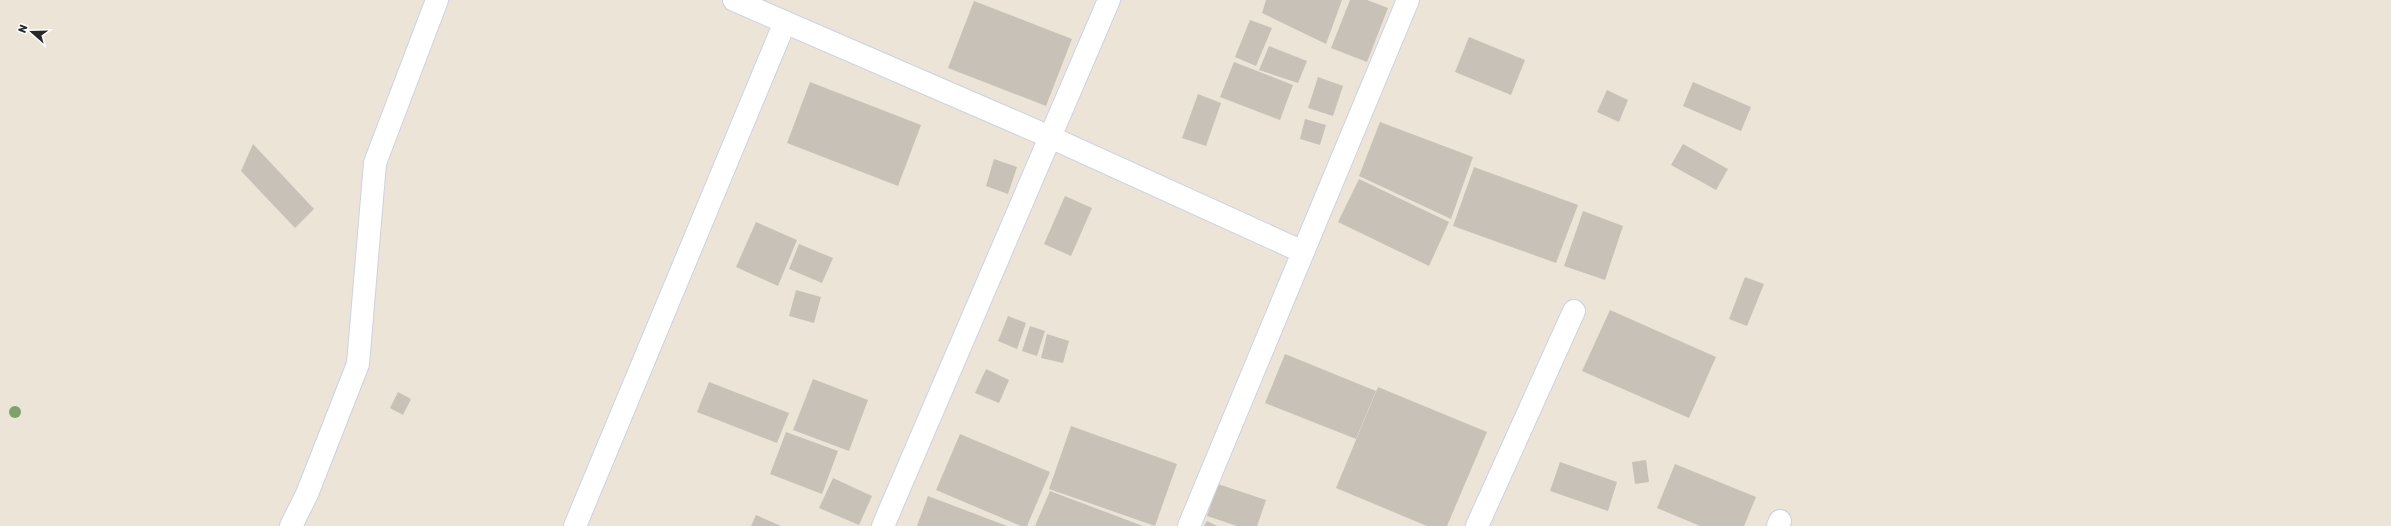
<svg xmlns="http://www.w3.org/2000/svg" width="2391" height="526" font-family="Rubik,sans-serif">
<rect width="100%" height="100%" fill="#ede4d8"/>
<!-- building -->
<g fill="#c7c1b8">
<polygon points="1266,0 1342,0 1326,44 1262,13"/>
<polygon points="1350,0 1367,0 1388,8 1367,62 1331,48"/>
<polygon points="974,1 1072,39 1046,106 948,68"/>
<polygon points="1250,20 1272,28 1256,66 1235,57"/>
<polygon points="1469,37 1525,60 1511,95 1455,72"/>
<polygon points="1269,46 1307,61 1298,83 1259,70"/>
<polygon points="1234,62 1293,85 1280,120 1220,97"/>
<polygon points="1318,77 1343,86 1333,116 1308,108"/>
<polygon points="810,82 921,125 898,186 787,143"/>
<polygon points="1693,82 1751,107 1741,131 1683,106"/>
<polygon points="1607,90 1628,100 1619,122 1597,112"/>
<polygon points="1198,94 1221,103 1206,146 1182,138"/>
<polygon points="1305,119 1326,125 1320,145 1300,139"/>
<polygon points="1380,122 1473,157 1451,219 1359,176"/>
<polygon points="253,144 314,209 295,228 241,171"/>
<polygon points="1683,144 1728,169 1716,190 1671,165"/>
<polygon points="994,159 1017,167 1008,194 986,186"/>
<polygon points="1474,167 1578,205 1556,263 1453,226"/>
<polygon points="1359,179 1449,222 1429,266 1338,222"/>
<polygon points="1065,196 1092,208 1071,256 1044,244"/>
<polygon points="1583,211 1623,226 1605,280 1564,266"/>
<polygon points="756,222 797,240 778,286 736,267"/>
<polygon points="799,244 833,258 822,283 789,269"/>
<polygon points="1745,277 1764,284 1747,326 1729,319"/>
<polygon points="796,290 821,297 814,323 789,316"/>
<polygon points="1610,310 1716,357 1689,418 1582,371"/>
<polygon points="1008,316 1026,323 1017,349 998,341"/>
<polygon points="1030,326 1045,331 1037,356 1022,351"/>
<polygon points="1047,334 1069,341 1063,363 1041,358"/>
<polygon points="1285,354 1376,391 1356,439 1265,403"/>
<polygon points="986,369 1009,380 999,403 975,393"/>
<polygon points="813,379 868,400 849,451 793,430"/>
<polygon points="709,382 789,413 777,443 697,412"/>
<polygon points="1378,387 1487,432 1447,526 1427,526 1336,488"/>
<polygon points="398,392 411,399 403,415 390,408"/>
<polygon points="1071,426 1177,464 1155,526 1049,489"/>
<polygon points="786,432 838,451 822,494 770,474"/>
<polygon points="960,434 1050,472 1027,526 1021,526 936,490"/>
<polygon points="1646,460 1649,482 1635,484 1632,462"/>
<polygon points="1560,462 1617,482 1608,511 1550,491"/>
<polygon points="1675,464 1756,497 1744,526 1700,526 1657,508"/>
<polygon points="833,478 872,496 859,525 819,508"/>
<polygon points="1218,484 1266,500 1257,526 1237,526 1207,516"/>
<polygon points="1050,491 1143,526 1035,526"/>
<polygon points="928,496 1007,526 917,526"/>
<polygon points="756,515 781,526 751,526"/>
<polygon points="1207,521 1217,526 1204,526"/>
</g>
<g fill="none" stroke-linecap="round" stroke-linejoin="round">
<defs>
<g id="minor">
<polyline points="734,0 1050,137 1303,252"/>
<polyline points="291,526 307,494 358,364 375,163 437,0"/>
<polyline points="575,526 785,22"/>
<polyline points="883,526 1109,0"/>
<polyline points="1189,526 1408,0"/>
<polyline points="1477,526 1574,311"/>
<polyline points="1778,526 1780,521"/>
</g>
</defs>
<!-- minor casing -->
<use href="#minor" stroke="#cdd1e3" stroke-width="24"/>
<!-- minor -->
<use href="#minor" stroke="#fff" stroke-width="22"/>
</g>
<!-- trees -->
<circle fill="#7da26b" cx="15" cy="412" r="6"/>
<!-- north arrow -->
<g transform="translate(32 32) rotate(290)" stroke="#ffffff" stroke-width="3" paint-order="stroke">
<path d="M0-3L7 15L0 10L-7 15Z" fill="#282828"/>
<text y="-6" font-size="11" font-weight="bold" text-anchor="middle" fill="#282828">N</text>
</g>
</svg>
